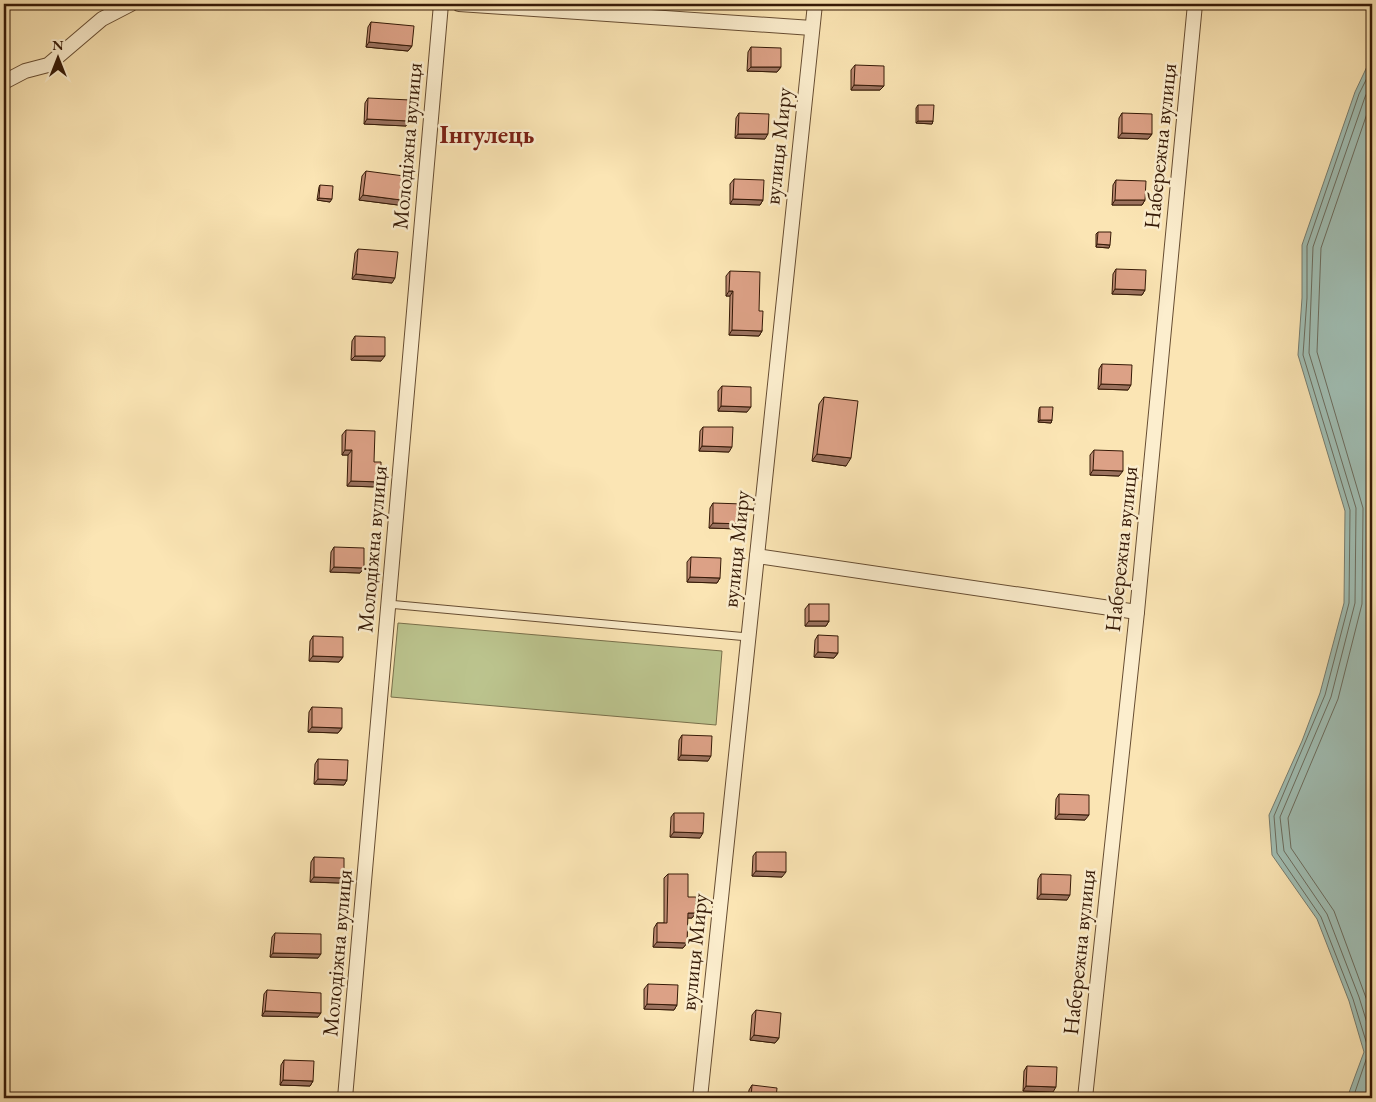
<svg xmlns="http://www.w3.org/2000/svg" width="1376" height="1102" font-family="'EB Garamond',serif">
<rect width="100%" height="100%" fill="#fbe5b4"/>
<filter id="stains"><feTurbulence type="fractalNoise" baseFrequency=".004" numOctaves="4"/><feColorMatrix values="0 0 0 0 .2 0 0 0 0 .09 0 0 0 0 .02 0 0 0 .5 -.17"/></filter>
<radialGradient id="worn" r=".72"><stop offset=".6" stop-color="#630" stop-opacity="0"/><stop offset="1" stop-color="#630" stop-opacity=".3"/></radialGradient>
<!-- green -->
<polygon fill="#bcc58f" stroke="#79704b" points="398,623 722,651 716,725 391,697"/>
<!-- water -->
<polygon fill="#a0beb4" stroke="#767c6f" points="1372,56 1372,1098 1347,1098 1364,1052 1349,1001 1317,919 1272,855 1269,815 1302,741 1320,693 1344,603 1345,511 1298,355 1302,298 1302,245 1355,92"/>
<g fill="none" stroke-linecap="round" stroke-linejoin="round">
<!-- shore -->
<g stroke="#6b6c5e" stroke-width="1">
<polyline points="1372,82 1365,97 1313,247 1309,353 1356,508 1355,603 1331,697 1280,817 1284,851 1327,914 1359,997 1372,1039"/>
<polyline points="1372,99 1321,248 1317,352 1363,508 1362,604 1338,699 1288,818 1291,848 1334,911 1372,1014"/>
<polyline points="1353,1098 1369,1051 1353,999 1321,917 1277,853 1274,816 1325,695 1349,603 1350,510 1303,355 1307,298 1307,246 1359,94 1372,68"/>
</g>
<defs>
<polyline id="lane" points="388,604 748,637"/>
<g id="street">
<polyline points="459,4 812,28"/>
<polyline points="4,82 25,71 48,65 102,19 131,4"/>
<polyline points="757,556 1137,612"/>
<polyline points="345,1098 441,4"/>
<polyline points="700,1098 815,4"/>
<polyline points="1085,1098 1137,612 1195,4"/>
</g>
</defs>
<!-- lane casing -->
<use href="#lane" stroke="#674d32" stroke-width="9"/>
<!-- street casing -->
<use href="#street" stroke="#674d32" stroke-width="16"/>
<!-- lane -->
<use href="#lane" stroke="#fceece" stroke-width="7"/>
<!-- street -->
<use href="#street" stroke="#fceece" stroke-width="14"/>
</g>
<!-- wall -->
<g fill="#bd8a73" stroke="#361a07">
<polygon points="371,22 412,46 408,51 366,47 368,27"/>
<polygon points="751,47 781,67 777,72 747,71 748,52"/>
<polygon points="855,65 884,86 880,90 851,90 851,70"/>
<polygon points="368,98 406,126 364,124 365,103"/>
<polygon points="918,105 933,121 932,124 916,123 916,108"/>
<polygon points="739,113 765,139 735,138 736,118"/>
<polygon points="1122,113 1152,134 1148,139 1118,138 1119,118"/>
<polygon points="366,171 398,205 359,200 362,176"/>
<polygon points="734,179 763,200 760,205 730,204 730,184"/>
<polygon points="1116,180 1145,200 1142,205 1112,205 1113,185"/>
<polygon points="320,185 330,202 317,200 319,187"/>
<polygon points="1098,232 1109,248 1096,247 1096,234"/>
<polygon points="358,249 392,283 352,279 355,253"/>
<polygon points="1116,269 1145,290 1142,295 1112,294 1113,274"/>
<polygon points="730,271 759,311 762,331 759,336 729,335 730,296 726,296 726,276"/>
<polygon points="355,336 381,361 351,360 352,341"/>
<polygon points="1102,364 1128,390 1098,389 1099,369"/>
<polygon points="722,386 747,412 718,411 718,391"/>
<polygon points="824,397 846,466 812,461 819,404"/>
<polygon points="1040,407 1052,420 1051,423 1038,422 1039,409"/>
<polygon points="703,427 729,452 699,451 700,431"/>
<polygon points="346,430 374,462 377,487 347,486 348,455 342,455 342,435"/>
<polygon points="1094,450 1119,476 1090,475 1090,455"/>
<polygon points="713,503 742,524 739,529 709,528 710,508"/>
<polygon points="334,547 364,568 360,573 330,572 331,552"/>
<polygon points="691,557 720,578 717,583 687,582 687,562"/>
<polygon points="809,604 829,621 826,626 805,626 805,609"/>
<polygon points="818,635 838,653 834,658 814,657 815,640"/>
<polygon points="313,636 343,657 339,662 309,661 310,641"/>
<polygon points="312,707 342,728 338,733 308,732 309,712"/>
<polygon points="682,735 708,761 678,760 679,740"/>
<polygon points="318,759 347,780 344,785 314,784 315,764"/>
<polygon points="1059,794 1085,820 1055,819 1056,799"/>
<polygon points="674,813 700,838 670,837 671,817"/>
<polygon points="756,852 782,877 752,876 753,856"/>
<polygon points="314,857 344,878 340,883 310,882 311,862"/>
<polygon points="668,874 688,897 696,913 692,918 687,918 687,943 683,948 653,947 654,928 657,923 664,923 664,878"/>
<polygon points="1041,874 1067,900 1037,899 1038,879"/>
<polygon points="275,933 318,958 270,957 272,937"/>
<polygon points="648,984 677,1005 674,1010 644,1009 644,989"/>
<polygon points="267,990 318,1017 262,1016 264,994"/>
<polygon points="756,1010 779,1038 775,1043 750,1040 752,1015"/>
<polygon points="284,1060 313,1081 310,1086 280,1085 281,1065"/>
<polygon points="1027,1066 1053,1092 1023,1091 1024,1071"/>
<polygon points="752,1085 776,1098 748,1098 749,1090"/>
</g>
<!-- shaded-wall -->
<g fill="#9a715e" stroke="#361a07">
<polygon points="754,4 770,4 769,5 753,5"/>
<polygon points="895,4 911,4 910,5 894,5"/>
<polygon points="369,42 412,46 408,51 366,47"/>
<polygon points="751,67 781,67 777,72 747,71"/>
<polygon points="854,85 884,86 880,90 851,90"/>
<polygon points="367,119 409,121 406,126 364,124"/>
<polygon points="918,121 933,121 932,124 916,123"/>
<polygon points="1122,133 1152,134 1148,139 1118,138"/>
<polygon points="738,134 768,134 765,139 735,138"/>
<polygon points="363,195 401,200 398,205 359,200"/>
<polygon points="319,198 332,199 330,202 317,200"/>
<polygon points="733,199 763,200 760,205 730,204"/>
<polygon points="1115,200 1145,200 1142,205 1112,205"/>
<polygon points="1097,244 1110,245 1109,248 1096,247"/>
<polygon points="356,274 395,278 392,283 352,279"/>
<polygon points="1115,289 1145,290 1142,295 1112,294"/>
<polygon points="729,291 733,291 730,296 726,296"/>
<polygon points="732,330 762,331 759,336 729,335"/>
<polygon points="355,356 385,356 381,361 351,360"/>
<polygon points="1101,384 1131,385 1128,390 1098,389"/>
<polygon points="721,406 751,407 747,412 718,411"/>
<polygon points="1040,420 1052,420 1051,423 1038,422"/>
<polygon points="702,446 732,447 729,452 699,451"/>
<polygon points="345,450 352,450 348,455 342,455"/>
<polygon points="817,454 851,458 846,466 812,461"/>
<polygon points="1093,470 1123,471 1119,476 1090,475"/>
<polygon points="351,481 381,482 377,487 347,486"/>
<polygon points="713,523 742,524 739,529 709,528"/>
<polygon points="334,567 364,568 360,573 330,572"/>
<polygon points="690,577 720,578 717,583 687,582"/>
<polygon points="809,621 829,621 826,626 805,626"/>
<polygon points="818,652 838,653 834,658 814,657"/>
<polygon points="313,656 343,657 339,662 309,661"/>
<polygon points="312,727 342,728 338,733 308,732"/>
<polygon points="681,755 711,756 708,761 678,760"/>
<polygon points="318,779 347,780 344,785 314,784"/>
<polygon points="1059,814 1089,815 1085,820 1055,819"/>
<polygon points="674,832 703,833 700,838 670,837"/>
<polygon points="756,871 786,872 782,877 752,876"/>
<polygon points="314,877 344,878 340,883 310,882"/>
<polygon points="1041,894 1070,895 1067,900 1037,899"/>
<polygon points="688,913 696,913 692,918 684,918"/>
<polygon points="657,942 687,943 683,948 653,947"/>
<polygon points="273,953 321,954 318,958 270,957"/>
<polygon points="647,1004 677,1005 674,1010 644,1009"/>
<polygon points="265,1011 321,1013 318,1017 262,1016"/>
<polygon points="754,1035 779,1038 775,1043 750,1040"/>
<polygon points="283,1080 313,1081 310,1086 280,1085"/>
<polygon points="1026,1086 1056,1087 1053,1092 1023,1091"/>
</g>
<!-- building -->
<g fill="#dca186" stroke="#361a07">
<polygon points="371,22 414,26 412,46 369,42"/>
<polygon points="751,47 781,48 781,67 751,67"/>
<polygon points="855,65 884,66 884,86 854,85"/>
<polygon points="368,98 410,100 409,121 367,119"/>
<polygon points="918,105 934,105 933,121 918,121"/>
<polygon points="739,113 769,114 768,134 738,134"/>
<polygon points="1122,113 1152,114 1152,134 1122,133"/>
<polygon points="366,171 404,176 401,200 363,195"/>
<polygon points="734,179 764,180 763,200 733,199"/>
<polygon points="1116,180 1146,181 1145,200 1115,200"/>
<polygon points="320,185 333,186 332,199 319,198"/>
<polygon points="1098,232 1111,232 1110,245 1097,244"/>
<polygon points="358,249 398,252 395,278 356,274"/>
<polygon points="1116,269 1146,270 1145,290 1115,289"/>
<polygon points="730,271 760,272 759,311 763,311 762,331 732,330 733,291 729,291"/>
<polygon points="355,336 385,337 385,356 355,356"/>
<polygon points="1102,364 1132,365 1131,385 1101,384"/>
<polygon points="722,386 751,387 751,407 721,406"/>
<polygon points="824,397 858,401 851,458 817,454"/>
<polygon points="1040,407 1053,407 1052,420 1040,420"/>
<polygon points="703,427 733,427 732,447 702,446"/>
<polygon points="346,430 375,431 374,462 381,462 381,482 351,481 352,450 345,450"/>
<polygon points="1094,450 1123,451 1123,471 1093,470"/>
<polygon points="713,503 743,504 742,524 713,523"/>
<polygon points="334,547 364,548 364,568 334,567"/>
<polygon points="691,557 721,558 720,578 690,577"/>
<rect x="809" y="604" width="20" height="17"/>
<polygon points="818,635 838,636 838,653 818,652"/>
<polygon points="313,636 343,637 343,657 313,656"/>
<polygon points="312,707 342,708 342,728 312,727"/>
<polygon points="682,735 712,736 711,756 681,755"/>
<polygon points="318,759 348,760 347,780 318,779"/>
<polygon points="1059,794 1089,795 1089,815 1059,814"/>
<polygon points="674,813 704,813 703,833 674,832"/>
<polygon points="756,852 786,852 786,872 756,871"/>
<polygon points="314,857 344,858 344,878 314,877"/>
<polygon points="668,874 688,874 688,897 696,897 696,913 688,913 687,943 657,942 657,923 667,923"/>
<polygon points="1041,874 1071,875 1070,895 1041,894"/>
<polygon points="275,933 321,934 321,954 273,953"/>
<polygon points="648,984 678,985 677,1005 647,1004"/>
<polygon points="267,990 321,993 321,1013 265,1011"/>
<polygon points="756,1010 781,1013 779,1038 754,1035"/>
<polygon points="284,1060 314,1061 313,1081 283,1080"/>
<polygon points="1027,1066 1057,1067 1056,1087 1026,1086"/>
<polygon points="752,1085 777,1088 776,1098 751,1098"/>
</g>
<g text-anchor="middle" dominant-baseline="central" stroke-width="5" stroke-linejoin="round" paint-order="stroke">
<!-- street labels -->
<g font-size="22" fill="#361a07" stroke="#fceece">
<text transform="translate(407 146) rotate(-85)">Молодіжна вулиця</text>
<text transform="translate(778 146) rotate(-84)">вулиця Миру</text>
<text transform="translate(1160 146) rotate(-84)">Набережна вулиця</text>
<text transform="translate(372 549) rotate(-85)">Молодіжна вулиця</text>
<text transform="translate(736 549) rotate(-84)">вулиця Миру</text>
<text transform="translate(1121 549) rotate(-84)">Набережна вулиця</text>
<text transform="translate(694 952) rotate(-84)">вулиця Миру</text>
<text transform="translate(1079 952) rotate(-84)">Набережна вулиця</text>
<text transform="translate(337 953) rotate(-85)">Молодіжна вулиця</text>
</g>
<!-- quarter labels -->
<g font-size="25" font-weight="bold" fill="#7a1f14" stroke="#fceece">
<text x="487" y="134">Інгулець</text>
</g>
</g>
<!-- margin -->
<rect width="1376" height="1102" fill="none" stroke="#fbe5b4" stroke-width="20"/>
<rect x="5" y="5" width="1366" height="1092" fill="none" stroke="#361a07" stroke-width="2.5"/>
<rect x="10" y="10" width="1356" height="1082" fill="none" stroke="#361a07"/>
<!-- north arrow -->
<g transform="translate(58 58)" stroke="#fceece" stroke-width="4" paint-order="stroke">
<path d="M0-4L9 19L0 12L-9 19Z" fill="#361a07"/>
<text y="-8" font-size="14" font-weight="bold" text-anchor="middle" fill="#361a07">N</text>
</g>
<rect width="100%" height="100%" filter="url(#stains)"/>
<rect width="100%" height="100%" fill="url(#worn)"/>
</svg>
